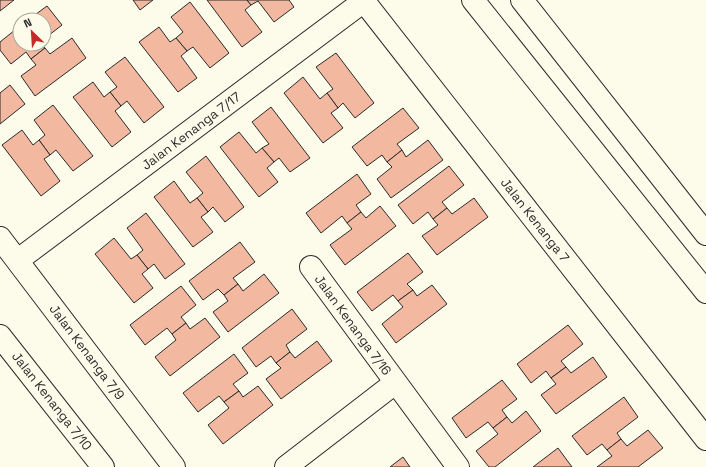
<svg xmlns="http://www.w3.org/2000/svg" width="706" height="467" font-family="'Space Grotesk',sans-serif">
<rect width="100%" height="100%" fill="#fdfbea"/>
<!-- building -->
<g fill="#f2b8a0" stroke="#2b2b2b">
<polygon points="0,0 14,0 0,11"/>
<polygon points="133,0 153,0 140,10"/>
<polygon points="207,0 247,0 251,5 245,10 262,32 242,47"/>
<polygon points="247,0 289,0 294,7 274,22 258,1 251,5"/>
<polygon points="190,2 229,53 210,68 193,47 187,51 176,38 183,32 171,17"/>
<polygon points="47,6 62,25 44,39 44,20 28,20"/>
<polygon points="20,26 20,44 42,44 45,48 31,59 26,52 11,64 0,50 0,42"/>
<polygon points="159,27 170,42 176,38 187,51 181,56 197,78 178,92 139,42"/>
<polygon points="72,38 86,58 35,96 21,76 36,65 31,59 45,48 50,54"/>
<polygon points="336,53 374,103 355,118 343,103 338,108 327,93 333,89 316,67"/>
<polygon points="125,57 164,107 144,123 127,101 121,106 110,92 117,87 105,72"/>
<polygon points="303,77 320,99 327,93 338,108 331,113 343,128 323,143 284,93"/>
<polygon points="93,82 104,97 110,92 121,106 115,111 131,132 112,147 73,97"/>
<polygon points="10,85 25,104 0,124 0,93"/>
<polygon points="53,105 93,156 73,171 56,150 50,155 39,140 45,135 34,120"/>
<polygon points="271,107 310,158 290,172 279,158 274,162 262,148 269,144 252,122"/>
<polygon points="403,108 419,128 397,144 402,150 387,162 382,155 367,166 352,147"/>
<polygon points="22,130 33,145 39,140 50,155 44,159 60,181 41,196 2,145"/>
<polygon points="239,132 256,153 262,148 274,162 267,168 278,182 259,197 220,147"/>
<polygon points="428,140 443,160 391,198 377,179 392,167 387,162 402,150 406,157"/>
<polygon points="206,156 244,207 225,222 213,207 208,212 197,198 203,193 186,172"/>
<polygon points="449,166 464,185 442,202 447,208 433,219 428,212 413,224 398,205"/>
<polygon points="357,174 371,194 356,205 361,212 347,223 342,216 321,233 306,213"/>
<polygon points="174,181 190,203 197,198 208,212 201,217 213,232 193,247 154,197"/>
<polygon points="474,198 488,217 437,255 422,236 438,225 433,219 447,208 452,214"/>
<polygon points="380,206 396,226 345,265 330,245 352,229 347,223 361,212 366,218"/>
<polygon points="146,213 185,264 165,279 154,264 148,269 137,255 143,250 127,228"/>
<polygon points="114,238 131,259 137,255 148,269 142,274 153,288 134,303 95,254"/>
<polygon points="240,242 255,262 233,278 238,284 224,295 218,289 203,300 189,281"/>
<polygon points="408,253 423,272 407,284 413,290 398,301 393,295 372,311 357,292"/>
<polygon points="264,274 279,293 228,332 213,312 228,301 224,295 238,284 243,291"/>
<polygon points="432,285 447,304 396,343 382,324 403,307 398,301 413,290 417,296"/>
<polygon points="181,286 196,305 181,317 186,323 172,334 167,328 145,345 130,325"/>
<polygon points="292,309 307,329 286,345 290,352 276,363 271,356 256,367 242,348"/>
<polygon points="205,318 220,337 170,376 155,357 176,340 172,334 186,323 190,329"/>
<polygon points="568,325 583,344 561,361 566,367 551,378 546,371 531,383 517,364"/>
<polygon points="317,341 332,361 281,399 266,379 281,368 276,363 290,352 295,358"/>
<polygon points="234,354 248,373 233,384 239,391 224,402 219,396 198,412 183,393"/>
<polygon points="593,357 607,377 556,414 541,395 556,384 551,378 566,367 571,373"/>
<polygon points="502,380 517,399 502,410 507,417 493,428 488,422 466,438 452,418"/>
<polygon points="258,386 273,405 223,444 208,425 229,408 224,402 239,391 243,397"/>
<polygon points="624,397 638,417 617,433 621,439 607,450 602,444 587,455 572,436"/>
<polygon points="526,411 541,431 495,467 489,467 476,451 498,434 493,428 507,417 512,423"/>
<polygon points="648,430 663,448 638,467 597,467 612,456 607,450 621,439 627,446"/>
<polygon points="558,448 572,467 533,467"/>
<polygon points="403,457 410,467 390,467"/>
</g>
<g fill="none" stroke-linecap="round" stroke-linejoin="round">
<defs>
<g id="minor">
<polyline points="363,0 706,439"/>
<polyline points="473,0 706,292"/>
<polyline points="522,0 706,234"/>
<polyline points="0,238 174,467"/>
<polyline points="18,260 364,1"/>
<polyline points="311,267 458,467"/>
<polyline points="0,336 103,467"/>
<polyline points="286,467 395,383"/>
</g>
</defs>
<!-- minor casing -->
<use href="#minor" stroke="#2b2b2b" stroke-width="24"/>
<!-- minor -->
<use href="#minor" stroke="#fdfbea" stroke-width="22"/>
</g>
<g text-anchor="middle" dominant-baseline="central" stroke-width="3" stroke-linejoin="round" paint-order="stroke">
<!-- street labels -->
<g font-size="13" fill="#2b2b2b" stroke="#fdfbea">
<text transform="translate(191 131) rotate(-37)">Jalan Kenanga 7/17</text>
<text transform="translate(535 220) rotate(52)">Jalan Kenanga 7</text>
<text transform="translate(353 325) rotate(54)">Jalan Kenanga 7/16</text>
<text transform="translate(87 352) rotate(53)">Jalan Kenanga 7/9</text>
<text transform="translate(52 401) rotate(52)">Jalan Kenanga 7/10</text>
</g>
</g>
<!-- north arrow -->
<g transform="translate(32 32) rotate(335)"><circle r="19" fill="#fdfbea" stroke="#a9a89e"/>
<path d="M0-3L7 15L0 10L-7 15Z" fill="#c62828"/>
<text y="-6" font-size="11" font-weight="bold" text-anchor="middle" fill="#2b2b2b">N</text>
</g>
</svg>
